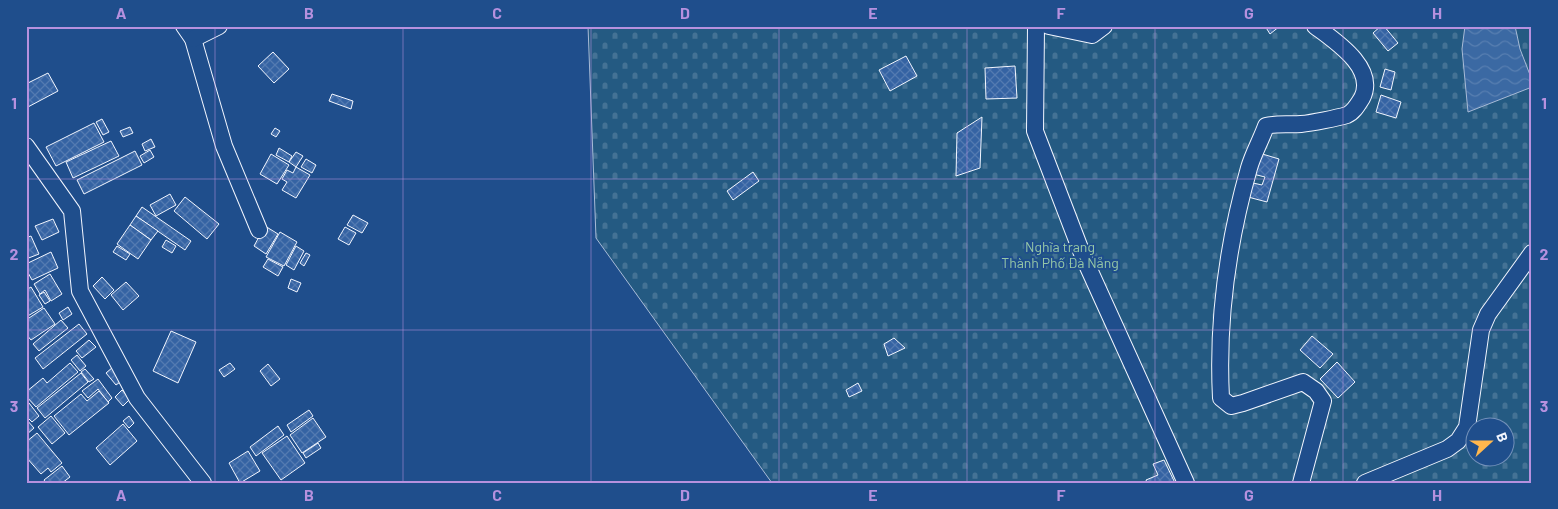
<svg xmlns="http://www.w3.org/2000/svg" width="1558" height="509" font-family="Barlow,sans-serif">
<defs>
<pattern id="cemetery-stones" width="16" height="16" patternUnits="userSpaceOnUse" patternTransform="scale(1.25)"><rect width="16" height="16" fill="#245a82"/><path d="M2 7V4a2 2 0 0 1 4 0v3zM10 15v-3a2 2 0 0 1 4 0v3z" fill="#447295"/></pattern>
<pattern id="water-waves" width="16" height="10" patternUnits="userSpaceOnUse" patternTransform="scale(1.25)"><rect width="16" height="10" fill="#3b69a3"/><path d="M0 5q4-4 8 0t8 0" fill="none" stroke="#587fb1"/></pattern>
<pattern id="building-cross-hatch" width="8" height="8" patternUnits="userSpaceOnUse" patternTransform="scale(1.25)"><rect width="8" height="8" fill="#3563a3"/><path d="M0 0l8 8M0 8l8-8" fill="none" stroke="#537ab1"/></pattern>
</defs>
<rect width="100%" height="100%" fill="#1f4e8c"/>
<!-- cemetery -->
<path fill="url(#cemetery-stones)" stroke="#a8bbd7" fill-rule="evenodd" d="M 588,26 L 1532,26 L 1532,483 L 772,483 L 596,238 ZM 1476,426 L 1506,426 L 1506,456 L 1476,456 Z"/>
<!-- water -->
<polygon fill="url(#water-waves)" stroke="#a8bbd7" points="1465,26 1515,26 1520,49 1532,80 1532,87 1468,112 1462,49"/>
<!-- building -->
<g fill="url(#building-cross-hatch)" stroke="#f2f6ff">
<polygon points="1265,26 1280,26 1270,34"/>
<polygon points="1381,26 1384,26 1398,43 1388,51 1373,33"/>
<polygon points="273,52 289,69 274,83 258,66"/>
<polygon points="906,56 917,76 890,91 879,70"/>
<polygon points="1015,66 1017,98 986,99 985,68"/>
<polygon points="1385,69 1395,72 1391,90 1380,87"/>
<polygon points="48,73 58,91 26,108 26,84"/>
<polygon points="332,94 353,101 351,109 329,101"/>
<polygon points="1381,95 1401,102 1396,118 1376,112"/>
<polygon points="982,117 980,168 956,176 957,133"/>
<polygon points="102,119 109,132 103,135 96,122"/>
<polygon points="94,123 104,142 56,166 46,147"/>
<polygon points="130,127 133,133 123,137 120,131"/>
<polygon points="275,128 280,131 276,137 271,134"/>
<polygon points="151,139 155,147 145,151 142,144"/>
<polygon points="111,141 119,156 73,178 66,162"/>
<polygon points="279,148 292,156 289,162 276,155"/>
<polygon points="150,150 154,157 144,163 140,156"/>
<polygon points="135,151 142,165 84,194 77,180"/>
<polygon points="296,152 303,156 296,167 289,162"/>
<polygon points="1259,153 1279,159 1267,202 1248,197 1253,183 1262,185 1265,177 1253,174"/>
<polygon points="271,154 289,165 277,184 260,174"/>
<polygon points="306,159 316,165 312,173 301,167"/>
<polygon points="296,167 310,175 296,198 282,190 287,182 282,179 287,170 293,173"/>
<polygon points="753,172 759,181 733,200 727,191"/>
<polygon points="170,194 176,205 156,216 150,205"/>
<polygon points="185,197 219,224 207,239 174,211"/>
<polygon points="142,207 191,241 185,250 136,216"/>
<polygon points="353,215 368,223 362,233 347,225"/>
<polygon points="136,216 158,231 151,240 130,225"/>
<polygon points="53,219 59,232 42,240 35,226"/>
<polygon points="130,225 151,240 138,259 117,244"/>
<polygon points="265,226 278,234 266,254 254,246"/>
<polygon points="345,227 356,233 349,245 338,239"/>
<polygon points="280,232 297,242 284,266 266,257"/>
<polygon points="31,236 39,254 26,259 26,238"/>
<polygon points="166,240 176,246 172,253 162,247"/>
<polygon points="117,246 130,254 126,260 113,252"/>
<polygon points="296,246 304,251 294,270 286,265"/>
<polygon points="51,252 58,268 32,280 26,269 26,264"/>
<polygon points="306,253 310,255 304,266 300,263"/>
<polygon points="268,259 283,267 278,276 263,267"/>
<polygon points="50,274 62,294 51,301 45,290 40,294 34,284"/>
<polygon points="102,277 114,290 105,299 93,286"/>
<polygon points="291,279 301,283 297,292 288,288"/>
<polygon points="126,282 139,296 123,310 111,295"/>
<polygon points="31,287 43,307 26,317 26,290"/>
<polygon points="44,292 50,301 45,304 39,295"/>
<polygon points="68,307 72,314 63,320 59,313"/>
<polygon points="44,308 55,324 31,340 26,334 26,320"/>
<polygon points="61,320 68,328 39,351 33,344"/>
<polygon points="79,324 87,334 43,369 35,358"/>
<polygon points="171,331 196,342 178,383 153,371"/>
<polygon points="1312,336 1333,354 1320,368 1300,350"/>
<polygon points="894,338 905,348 888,356 884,344"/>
<polygon points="89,340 96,347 82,358 76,351"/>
<polygon points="77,355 86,366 80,371 71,360"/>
<polygon points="1337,362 1355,382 1338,398 1320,379"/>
<polygon points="70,363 78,372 36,407 26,396 26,392 43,378 47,383"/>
<polygon points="230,363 235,369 224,377 219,370"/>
<polygon points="268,364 280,379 271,386 260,371"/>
<polygon points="113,367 123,380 116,385 106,373"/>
<polygon points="85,369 94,379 89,382 81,372"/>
<polygon points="81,373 88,382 45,418 37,408"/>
<polygon points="98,379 112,398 108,402 98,389 88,398 82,391"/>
<polygon points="858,383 862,391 849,397 846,390"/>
<polygon points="122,390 130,399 123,406 115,397"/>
<polygon points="99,391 109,403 69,435 54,416 81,394 87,401"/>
<polygon points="29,403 39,416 32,422 26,416 26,406"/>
<polygon points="309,410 313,416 291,432 287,425"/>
<polygon points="51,416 65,433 52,444 38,427"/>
<polygon points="129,416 134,423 129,428 123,421"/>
<polygon points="313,418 326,437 302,453 290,435"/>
<polygon points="26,419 34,428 26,435"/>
<polygon points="123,424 137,441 110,465 96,448"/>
<polygon points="278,426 284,435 256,456 250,447"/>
<polygon points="37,433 62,463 51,472 48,468 41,474 26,457 26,442"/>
<polygon points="287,436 305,463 281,480 262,453"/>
<polygon points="318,443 321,448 306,458 303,453"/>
<polygon points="248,451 260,471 240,483 229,463"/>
<polygon points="1164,460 1175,483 1147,483 1146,480 1158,475 1153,464"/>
<polygon points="62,466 70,477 62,483 46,483 44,480"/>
</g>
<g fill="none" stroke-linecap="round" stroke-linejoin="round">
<defs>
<g id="street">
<polyline points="184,26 193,39 224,146 259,230"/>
<polyline points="1036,26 1035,131 1083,256 1186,483"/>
<polyline points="1049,26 1092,35 1104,26"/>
<polyline points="193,39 219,26"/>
<polyline points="26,146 72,211 80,291 137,398 203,483"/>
<path d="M 1301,483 L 1323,401 L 1316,391 L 1303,382 L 1243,403 L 1231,406 L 1221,398 C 1217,321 1228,242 1249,168 C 1253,154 1261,140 1266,126 C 1278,123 1290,125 1301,124 C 1312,123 1337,118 1347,115 C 1354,112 1358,104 1362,98 C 1377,68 1335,41 1315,26"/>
<polyline points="1365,483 1447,449 1458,441 1467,427 1481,330 1488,314 1532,253"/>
</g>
</defs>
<!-- street casing -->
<use href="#street" stroke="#f2f6ff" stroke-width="18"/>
<!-- street -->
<use href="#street" stroke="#1f4e8c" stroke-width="16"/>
</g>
<!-- grid -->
<path fill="none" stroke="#b691df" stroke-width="1" stroke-opacity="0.55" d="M 215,26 L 215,483M 403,26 L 403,483M 591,26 L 591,483M 779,26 L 779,483M 967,26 L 967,483M 1155,26 L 1155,483M 1343,26 L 1343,483M 26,179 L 1532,179M 26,330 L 1532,330"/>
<g text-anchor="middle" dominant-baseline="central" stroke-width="4" stroke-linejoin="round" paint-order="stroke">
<!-- park labels -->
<g font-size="14" fill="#97c8a6" stroke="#1f4e8c">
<text x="1060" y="246">Nghĩa trang<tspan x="1060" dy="16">Thành Phố Đà Nẵng</tspan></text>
</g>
</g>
<!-- border -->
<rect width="1558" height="509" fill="none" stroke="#1f4e8c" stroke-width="55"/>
<!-- north arrow -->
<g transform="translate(1490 442) rotate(69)"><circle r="24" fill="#1f4e8c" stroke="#7391ba"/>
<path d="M0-4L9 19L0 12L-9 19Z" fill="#ffb74d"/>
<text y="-8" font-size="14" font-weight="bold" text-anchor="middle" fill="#f2f6ff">B</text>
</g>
<rect x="28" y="28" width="1502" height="454" fill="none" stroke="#b691df" stroke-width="2"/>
<g font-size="16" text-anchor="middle" font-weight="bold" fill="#b691df">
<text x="121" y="19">A</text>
<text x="309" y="19">B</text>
<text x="497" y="19">C</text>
<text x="685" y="19">D</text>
<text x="873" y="19">E</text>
<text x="1061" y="19">F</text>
<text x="1249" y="19">G</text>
<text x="1437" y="19">H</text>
<text x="14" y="109">1</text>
<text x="1544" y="109">1</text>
<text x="14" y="260">2</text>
<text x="1544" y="260">2</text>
<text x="14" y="412">3</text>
<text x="1544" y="412">3</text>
<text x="121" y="501">A</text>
<text x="309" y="501">B</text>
<text x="497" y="501">C</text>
<text x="685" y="501">D</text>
<text x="873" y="501">E</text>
<text x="1061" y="501">F</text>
<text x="1249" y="501">G</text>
<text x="1437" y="501">H</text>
</g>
</svg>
